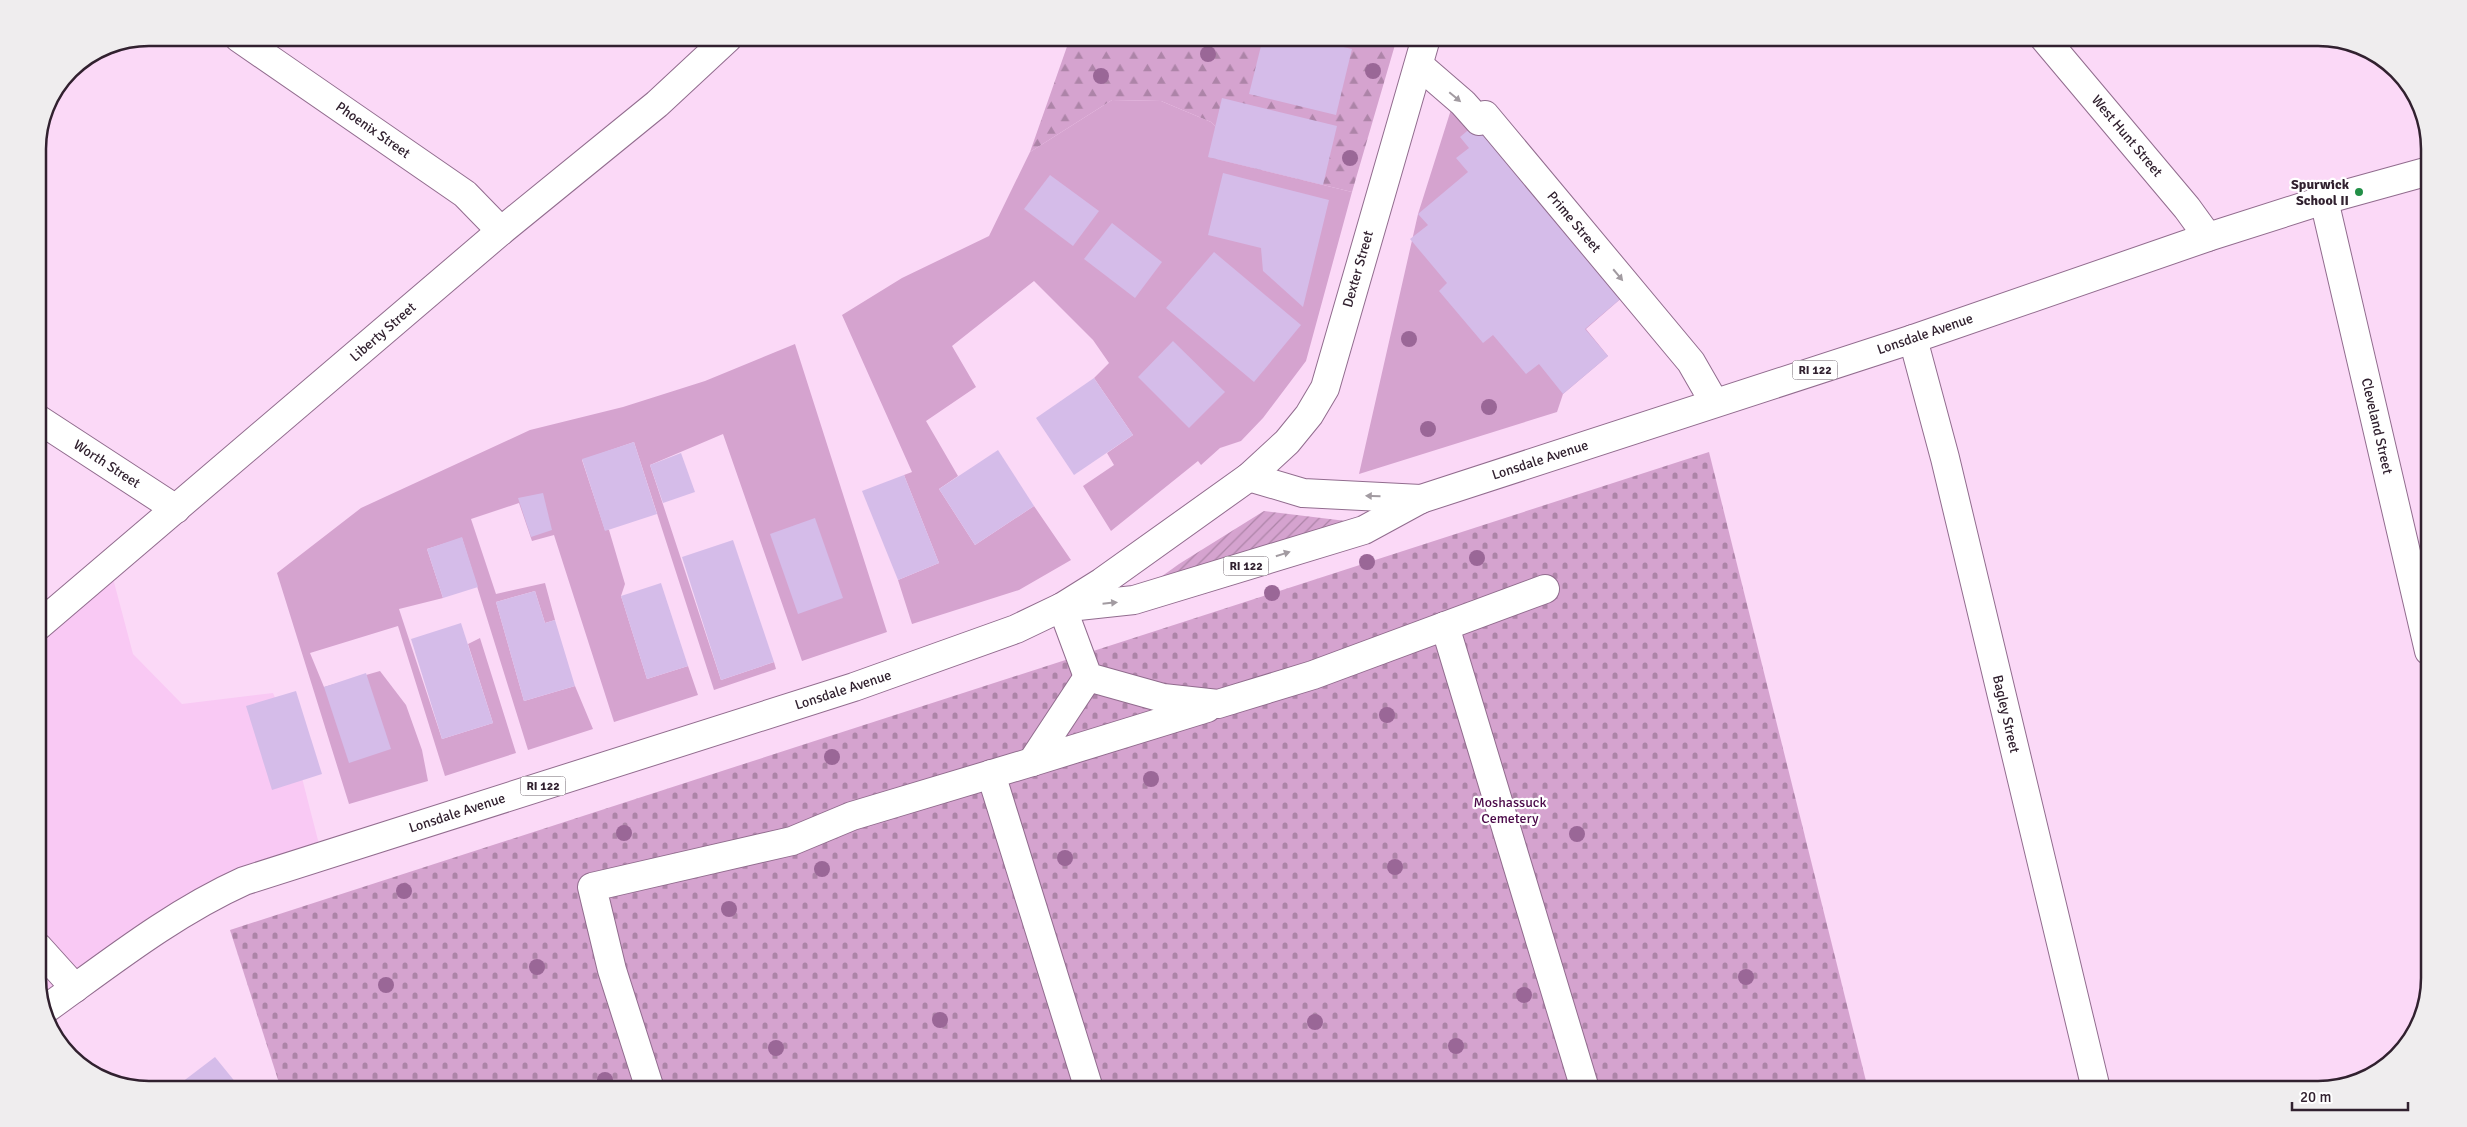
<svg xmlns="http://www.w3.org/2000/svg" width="2467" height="1127" font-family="Signika,sans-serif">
<defs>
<pattern id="forest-firs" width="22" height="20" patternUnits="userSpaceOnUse" patternTransform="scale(1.25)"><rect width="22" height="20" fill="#d5a3cf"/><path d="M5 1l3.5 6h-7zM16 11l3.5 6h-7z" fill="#ad84a8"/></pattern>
<pattern id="cemetery-stones" width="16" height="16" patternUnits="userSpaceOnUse" patternTransform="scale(1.25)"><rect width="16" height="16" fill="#d5a3cf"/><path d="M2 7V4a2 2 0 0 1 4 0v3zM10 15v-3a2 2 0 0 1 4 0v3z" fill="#ad84a8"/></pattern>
<pattern id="garden-furrows" width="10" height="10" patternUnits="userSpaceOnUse" patternTransform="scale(1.25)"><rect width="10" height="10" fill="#d5a3cf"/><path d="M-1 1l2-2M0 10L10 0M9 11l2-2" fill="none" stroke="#ad84a8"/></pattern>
</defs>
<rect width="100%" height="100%" fill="#fbd9f7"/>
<!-- built -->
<polygon fill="#f9c9f4" points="110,567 133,654 182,704 273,693 291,735 322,856 235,891 50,1020 38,985 38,625"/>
<!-- grass -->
<g fill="#d5a3cf">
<polygon points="1455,97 1625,295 1586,329 1608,356 1563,394 1557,412 1359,474 1418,214"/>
<polygon points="1112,100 1161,101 1211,122 1217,128 1209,157 1352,192 1306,361 1263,418 1241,441 1220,448 1201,465 1198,461 1111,531 1083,486 1114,465 1107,453 1133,435 1094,378 1109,363 1093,340 1034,281 952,346 976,387 926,421 958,476 939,489 975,545 1034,506 1071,560 1019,590 912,624 898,580 939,563 904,475 912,472 842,315 902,278 989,236 1030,152"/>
<polygon points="795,344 887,632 802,661 723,434 650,465 721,680 774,662 776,669 714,690 634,442 582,460 605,530 609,530 625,584 621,596 647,679 688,666 698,695 614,722 554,535 532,541 519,503 471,519 496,594 545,583 555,620 545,623 535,591 496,602 524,701 575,686 593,729 528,750 462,538 427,549 443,598 399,609 442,739 493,723 468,644 480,638 516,753 445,776 398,626 310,653 324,687 380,671 406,705 422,750 428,781 349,804 277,573 361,508 530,430 623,407 705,381"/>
</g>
<!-- forest -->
<polygon fill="url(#forest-firs)" points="1070,38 1397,38 1352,192 1208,157 1217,128 1211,122 1161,101 1112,100 1030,152"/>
<!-- cemetery -->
<polygon fill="url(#cemetery-stones)" points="1709,452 1868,1089 281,1089 230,930"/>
<!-- garden -->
<polygon fill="url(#garden-furrows)" points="1264,511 1346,521 1140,592 1179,564"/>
<!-- building -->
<g fill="#d5bce9">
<polygon points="1263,38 1305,38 1352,49 1336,115 1249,94"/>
<polygon points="1222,98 1337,126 1323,185 1208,157"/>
<polygon points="1479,121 1625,295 1585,329 1608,356 1563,394 1539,364 1526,374 1493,335 1483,343 1439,291 1447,283 1410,239 1428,225 1418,214 1468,172 1456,158 1469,148 1460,137"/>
<polygon points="1223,173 1329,200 1303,307 1263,271 1261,248 1208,235"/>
<polygon points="1050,175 1099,211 1073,246 1024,209"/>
<polygon points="1112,223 1162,262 1135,298 1084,259"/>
<polygon points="1214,252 1301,325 1254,382 1166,308"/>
<polygon points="1173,341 1225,392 1189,428 1138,377"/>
<polygon points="1094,378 1133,435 1074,475 1036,418"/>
<polygon points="634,442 657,514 605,531 582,459"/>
<polygon points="998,450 1034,506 975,545 939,489"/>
<polygon points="681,453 695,492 663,503 650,465"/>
<polygon points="904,475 939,563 898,580 862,491"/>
<polygon points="543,493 552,530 531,537 518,498"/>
<polygon points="815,518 843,598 798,614 770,534"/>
<polygon points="462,537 478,587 443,598 427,549"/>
<polygon points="733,540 774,662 721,680 682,557"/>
<polygon points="661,583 688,666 647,679 621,596"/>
<polygon points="535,591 545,623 555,620 575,686 524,701 496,602"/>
<polygon points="461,623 493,723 442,739 411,639"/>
<polygon points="366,673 391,749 349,763 324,687"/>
<polygon points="296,691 322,774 272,790 246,706"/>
<polygon points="215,1057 241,1089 173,1089"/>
</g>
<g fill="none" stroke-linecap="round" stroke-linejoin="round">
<defs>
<g id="minor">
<polyline points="239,38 465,194 501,231"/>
<polyline points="1419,65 1463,103 1479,121 1485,115 1691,362 1714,402"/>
<polyline points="2324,200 2429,651"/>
<polyline points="1913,339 1945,458 2096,1089"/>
<polyline points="38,419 176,509"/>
<polyline points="1062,607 1088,677 1163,698 1218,704 1313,675 1545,589"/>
<polyline points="38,626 501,231 657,104 728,38"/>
<polyline points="1445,626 1585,1089"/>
<polyline points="1088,677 1032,762 1207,708"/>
<polyline points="991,774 1089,1089"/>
<polyline points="38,947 75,988"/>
<polyline points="650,1089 612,970 592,887 792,841 852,816 1032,762"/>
</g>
<g id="major">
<polyline points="2044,38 2187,208 2208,237"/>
<polyline points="1249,477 1303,493 1421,499"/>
<polyline points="1069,607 1134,600 1364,530 1421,499 1913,339 2208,237 2324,200 2429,171"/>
<path d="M 46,1009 C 110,963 173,913 244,881 L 854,687 L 1016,629 L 1062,607 L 1102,582 L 1249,477 L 1287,442 L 1309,415 L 1325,388 L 1426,38"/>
</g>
</defs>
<!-- minor casing -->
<use href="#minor" stroke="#916c8e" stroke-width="30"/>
<!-- major casing -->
<use href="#major" stroke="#916c8e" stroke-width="30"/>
<!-- minor -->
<use href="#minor" stroke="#fff" stroke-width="28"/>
<!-- major -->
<use href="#major" stroke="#fff" stroke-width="28"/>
</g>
<!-- trees -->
<g fill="#9a6797">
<circle cx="1208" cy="54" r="8"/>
<circle cx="1373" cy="71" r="8"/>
<circle cx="1101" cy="76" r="8"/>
<circle cx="1350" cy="158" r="8"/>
<circle cx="1409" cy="339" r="8"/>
<circle cx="1489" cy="407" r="8"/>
<circle cx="1428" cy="429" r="8"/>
<circle cx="1477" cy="558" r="8"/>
<circle cx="1367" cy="562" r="8"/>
<circle cx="1272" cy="593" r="8"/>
<circle cx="1387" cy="715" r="8"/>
<circle cx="832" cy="757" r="8"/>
<circle cx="1151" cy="779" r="8"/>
<circle cx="624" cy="833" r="8"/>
<circle cx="1577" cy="834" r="8"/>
<circle cx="1065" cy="858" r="8"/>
<circle cx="1395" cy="867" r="8"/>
<circle cx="822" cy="869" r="8"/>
<circle cx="404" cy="891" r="8"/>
<circle cx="729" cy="909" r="8"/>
<circle cx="537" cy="967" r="8"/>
<circle cx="1746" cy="977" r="8"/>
<circle cx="386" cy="985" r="8"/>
<circle cx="1524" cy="995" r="8"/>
<circle cx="940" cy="1020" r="8"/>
<circle cx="1315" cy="1022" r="8"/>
<circle cx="1456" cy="1046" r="8"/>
<circle cx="776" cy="1048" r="8"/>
<circle cx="605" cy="1080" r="8"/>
</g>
<!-- one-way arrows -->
<defs><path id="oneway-solid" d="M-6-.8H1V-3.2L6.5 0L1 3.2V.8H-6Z" transform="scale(1.25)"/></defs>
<g fill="#a29ba1">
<use href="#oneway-solid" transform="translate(1455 97) rotate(40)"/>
<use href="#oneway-solid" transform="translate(1618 275) rotate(50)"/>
<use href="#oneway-solid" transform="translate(1373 496) rotate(-178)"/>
<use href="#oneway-solid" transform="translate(1283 554) rotate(-17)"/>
<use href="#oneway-solid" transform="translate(1110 603) rotate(-6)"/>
</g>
<!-- markers -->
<circle fill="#228f47" stroke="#fff" stroke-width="2" cx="2359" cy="192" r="5"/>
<g text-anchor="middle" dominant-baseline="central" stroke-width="4.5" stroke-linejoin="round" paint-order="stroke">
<!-- shield labels -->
<g fill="#fff" stroke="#6f646d" stroke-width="1">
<rect x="1792.5" y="360.5" width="45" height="19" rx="4"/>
<rect x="1223.5" y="556.5" width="45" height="19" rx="4"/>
<rect x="520.5" y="776.5" width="45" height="19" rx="4"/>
</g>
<g font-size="12" font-weight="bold" fill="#31212f">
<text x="1815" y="370">RI 122</text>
<text x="1246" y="566">RI 122</text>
<text x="543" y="786">RI 122</text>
</g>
<!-- street labels -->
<g font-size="14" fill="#31212f" stroke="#fff">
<text transform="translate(373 130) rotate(35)">Phoenix Street</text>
<text transform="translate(2127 136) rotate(50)">West Hunt Street</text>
<text transform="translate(1574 222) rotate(50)">Prime Street</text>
<text transform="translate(1358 269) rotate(-74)">Dexter Street</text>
<text transform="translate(383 332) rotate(-41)">Liberty Street</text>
<text transform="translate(1925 334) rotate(-19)">Lonsdale Avenue</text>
<text transform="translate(2377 426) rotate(77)">Cleveland Street</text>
<text transform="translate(1540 460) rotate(-18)">Lonsdale Avenue</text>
<text transform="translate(107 464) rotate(33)">Worth Street</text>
<text transform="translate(843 690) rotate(-18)">Lonsdale Avenue</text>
<text transform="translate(2006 714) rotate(77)">Bagley Street</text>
<text transform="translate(457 813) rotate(-18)">Lonsdale Avenue</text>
</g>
<!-- poi labels -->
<g font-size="14" font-weight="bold" fill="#31212f" stroke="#fff" text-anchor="end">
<text x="2349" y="184">Spurwick<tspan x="2349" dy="16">School II</tspan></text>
</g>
<!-- park labels -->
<g font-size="14" fill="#4b0a49" stroke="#fff">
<text x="1510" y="802">Moshassuck<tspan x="1510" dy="16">Cemetery</tspan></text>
</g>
</g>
<!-- crop -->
<path d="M0 0H2467V1127H0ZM149 46H2318A103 103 0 0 1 2421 149V978A103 103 0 0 1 2318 1081H149A103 103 0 0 1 46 978V149A103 103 0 0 1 149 46Z" fill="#efedee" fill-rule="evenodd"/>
<path fill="none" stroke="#31212f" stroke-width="2.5" d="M149 46H2318A103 103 0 0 1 2421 149V978A103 103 0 0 1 2318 1081H149A103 103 0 0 1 46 978V149A103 103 0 0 1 149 46Z"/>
<!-- scale -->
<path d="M2292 1102v8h116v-8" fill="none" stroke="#31212f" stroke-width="2.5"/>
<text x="2300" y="1102" font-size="15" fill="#31212f" stroke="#ffffff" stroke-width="4" paint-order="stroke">20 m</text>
</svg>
